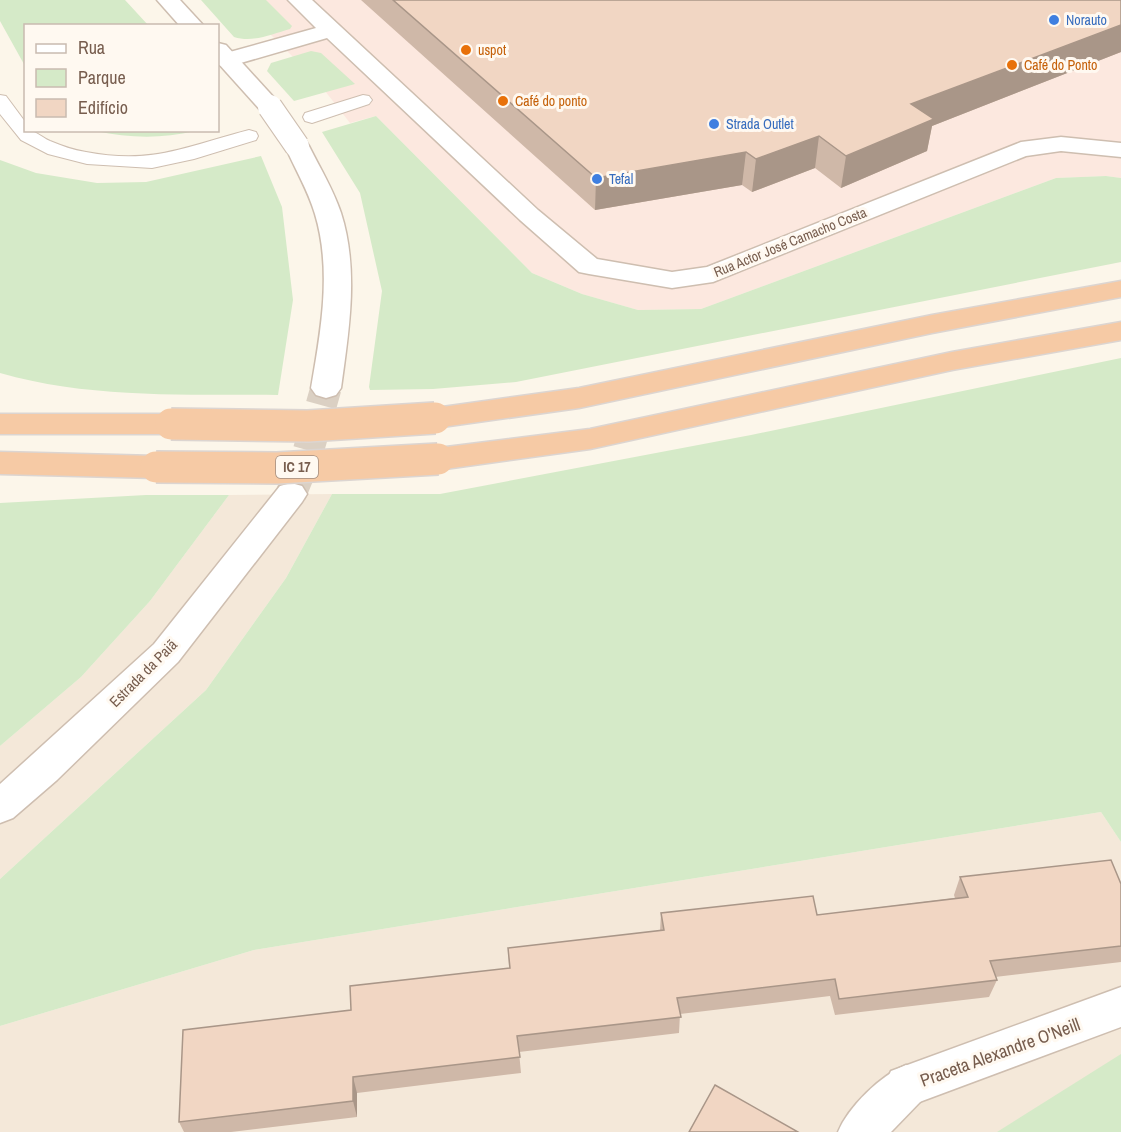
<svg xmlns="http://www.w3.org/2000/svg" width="1121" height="1132" font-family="'Archivo Narrow',sans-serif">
<rect width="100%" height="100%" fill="#fcf6ea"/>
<!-- residential -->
<g fill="#f4e8d9">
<polygon points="332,494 286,578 206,690 0,879 0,746 81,677 150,601 229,495"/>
<polygon points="1101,812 1121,842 1121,1132 0,1132 0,1026 254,950"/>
</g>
<!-- commercial -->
<polygon fill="#fce8df" points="236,0 1121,0 1121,178 1106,176 1056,178 701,309 638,310 582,294 532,273 376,116 350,123 318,82"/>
<!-- green -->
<g fill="#d5eac8">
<polygon points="0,0 125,0 148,25 26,26 25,66 0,21"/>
<path d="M 201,0 L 266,0 L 292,26 L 290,29 C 272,34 253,43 234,37 Z"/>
<polygon points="311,51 321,53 355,84 294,101 267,71 271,63"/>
<polygon points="376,116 532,273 582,294 638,310 701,309 1056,178 1106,176 1121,178 1121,262 516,382 433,389 370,390 369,387 382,291 360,193 322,132"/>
<path d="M 96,131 L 195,131 C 161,139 129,138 96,131 Z"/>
<path d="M 261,156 L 282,207 L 293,300 L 278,395 C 185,394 91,399 0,373 L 0,160 L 36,173 L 97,183 L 146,182 Z"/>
<polygon points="1121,358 1121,842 1101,812 254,950 0,1026 0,879 206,690 286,578 332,494 440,494 751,435"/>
<polygon points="146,495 229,495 150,601 81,677 0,746 0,503"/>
<polygon points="1121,1054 1121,1132 997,1132"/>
</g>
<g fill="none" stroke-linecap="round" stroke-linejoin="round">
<!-- tertiary-tunnel -->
<polyline stroke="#dbd0c3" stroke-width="31" stroke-dasharray="31 16" stroke-linecap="butt" points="291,494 308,452 326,388"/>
<defs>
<g id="service">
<path d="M 0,95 L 6,96 L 26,123 L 26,130 C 35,130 41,137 50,141 C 62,146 73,150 86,152 C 153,165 187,146 249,130 L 256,132 L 258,136 L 256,140 L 194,159 L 152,168 L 87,164 L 48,154 L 21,140 L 0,114 Z"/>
<polygon points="363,95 369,96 372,100 369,104 312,123 305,121 303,117 305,113"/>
</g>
<polygon id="pedestrian" points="1121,987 1121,1027 906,1107 891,1101 884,1086 891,1071"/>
<g id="minor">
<polygon points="288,0 312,0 538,210 597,259 672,272 707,267 1021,142 1061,137 1121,143 1121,157 1061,151 1026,156 713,282 672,288 589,274 579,272 520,220 327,38 227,67 219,65 219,55 316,28"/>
<path d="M 906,1065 L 921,1071 L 928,1086 L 921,1101 L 891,1132 L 838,1132 C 848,1107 881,1075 906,1065 Z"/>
</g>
<g id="tertiary">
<polygon points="157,0 180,0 204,26 180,26"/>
<polygon points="218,43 226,45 278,102 282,107 278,112 270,114 262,112 218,63"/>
<path d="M 297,139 L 306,141 L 309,146 C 320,168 333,189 341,213 C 359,269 349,331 341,388 L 336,395 L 326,398 L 316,395 L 311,388 C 321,331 332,270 315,214 C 308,190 295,169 285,146 L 288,141 Z"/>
<polygon points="291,483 302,486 307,494 302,502 178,662 57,780 13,818 0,823 0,784 154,644 280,486"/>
</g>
<g id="trunk">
<polygon points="1121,281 1121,297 932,333 579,408 435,428 424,425 420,418 424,411 435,408 579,388 932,315"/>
<polygon points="1121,322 1121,340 952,370 590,449 438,470 427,466 423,459 427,452 438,448 590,429 952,352"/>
<polygon points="0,414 171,414 182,417 186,424 182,431 171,434 0,434"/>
<polygon points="0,452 156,456 167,459 171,467 167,475 156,478 0,474"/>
</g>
</defs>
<!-- service casing -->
<use href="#service" stroke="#cebeb0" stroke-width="2"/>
<!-- pedestrian casing -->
<use href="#pedestrian" stroke="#cebeb0" stroke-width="3"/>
<!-- minor casing -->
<use href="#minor" stroke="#cebeb0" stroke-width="3"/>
<!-- tertiary casing -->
<use href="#tertiary" stroke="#cebeb0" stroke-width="3"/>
<!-- trunk casing -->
<use href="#trunk" stroke="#dcd5d1" stroke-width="3"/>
<!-- service -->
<use href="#service" fill="#fff" fill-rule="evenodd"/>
<!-- pedestrian -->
<use href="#pedestrian" fill="#fff" fill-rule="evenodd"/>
<!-- minor -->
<use href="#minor" fill="#fff" fill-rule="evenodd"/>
<!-- tertiary -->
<use href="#tertiary" fill="#fff" fill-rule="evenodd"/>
<!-- trunk -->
<use href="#trunk" fill="#f6caa5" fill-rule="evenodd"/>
<defs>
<polyline id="tertiary-bridge" points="270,107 297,146"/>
<g id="trunk-bridge">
<polyline points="171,424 308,426 435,418"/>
<polyline points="156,467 277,468 438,459"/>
</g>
</defs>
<!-- tertiary-bridge casing -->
<use href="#tertiary-bridge" stroke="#cebeb0" stroke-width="26" stroke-linecap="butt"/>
<!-- trunk-bridge casing -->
<use href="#trunk-bridge" stroke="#dcd5d1" stroke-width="34" stroke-linecap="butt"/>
<!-- tertiary-bridge -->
<use href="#tertiary-bridge" stroke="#fff" stroke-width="24"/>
<!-- trunk-bridge -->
<use href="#trunk-bridge" stroke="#f6caa5" stroke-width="31"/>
</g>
<!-- wall -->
<g fill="#cfb8a8">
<polygon points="361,0 1121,0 1121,52 932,126 927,151 841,188 815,168 752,192 742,185 595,210"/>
<polygon points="960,877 1121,884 1121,962 995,977 997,980 989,997 835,1015 830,996 680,1014 679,1033 519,1052 521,1073 357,1093 357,1117 231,1132 184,1132 179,1122 351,1010 509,968 508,948 660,931 661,913 817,915 955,898 954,895"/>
</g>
<!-- shaded-wall -->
<g fill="#a99688">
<polygon points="1121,25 1121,52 932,126 927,151 841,188 846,156 911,104"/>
<polygon points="819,136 815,168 752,192 756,159"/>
<polygon points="746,152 742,185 595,210 596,178"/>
<polygon points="353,1077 357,1093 357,1117 353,1101"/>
</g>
<!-- building -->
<g fill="#f1d6c3" stroke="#a99688" stroke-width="1.5">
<polygon points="393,0 1121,0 1121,25 911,104 934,119 846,156 819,136 756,159 746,152 596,178"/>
<polygon points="1111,860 1121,884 1121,946 990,961 997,980 839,999 835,979 677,998 681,1017 517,1036 520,1057 353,1077 353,1101 179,1122 183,1030 351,1010 350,986 510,968 508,948 664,930 661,913 813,896 817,915 968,897 960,877"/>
<polygon points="715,1085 798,1132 689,1132"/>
</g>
<!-- markers -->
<g fill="#3f7fe0" stroke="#fff9f1" stroke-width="2">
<circle cx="1054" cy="20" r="6"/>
<circle cx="714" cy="124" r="6"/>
<circle cx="597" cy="179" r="6"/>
</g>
<g fill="#e8710a" stroke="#fff9f1" stroke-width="2">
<circle cx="466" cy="50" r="6"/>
<circle cx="1012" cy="65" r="6"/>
<circle cx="503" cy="101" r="6"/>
</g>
<g text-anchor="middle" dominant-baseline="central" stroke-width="6" stroke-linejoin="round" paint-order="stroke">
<!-- far-shop labels -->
<g font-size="14" fill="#366cbe" stroke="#fff9f1" text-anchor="start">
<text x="1066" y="20">Norauto</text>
<text x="726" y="124">Strada Outlet</text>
<text x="609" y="179">Tefal</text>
</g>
<!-- far-food labels -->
<g font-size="14" fill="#c56008" stroke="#fff9f1" text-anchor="start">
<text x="478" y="50">uspot</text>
<text x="1024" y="65">Café do Ponto</text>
<text x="515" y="101">Café do ponto</text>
</g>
<!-- far-street labels -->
<g font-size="14" fill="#775d4e" stroke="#fff9f1">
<text transform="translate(790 242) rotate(-22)">Rua Actor José Camacho Costa</text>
</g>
<!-- shield labels -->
<rect fill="#fff9f1" stroke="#a08c7f" stroke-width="1.5" x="276" y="456" width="42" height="22" rx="4.5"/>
<g font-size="14" font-weight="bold" fill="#775d4e">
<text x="297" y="467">IC 17</text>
</g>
<!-- street labels -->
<g font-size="15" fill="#775d4e" stroke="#fff9f1">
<text transform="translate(143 673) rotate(-45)">Estrada da Paiã</text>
</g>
<!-- near-street labels -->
<g font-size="18" fill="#775d4e" stroke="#fff9f1">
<text transform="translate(1000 1052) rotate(-20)">Praceta Alexandre O'Neill</text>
</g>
</g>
<!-- legend -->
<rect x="24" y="24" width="195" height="108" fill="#fff9f1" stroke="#c9bbb0" stroke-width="1.5"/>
<rect x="36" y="44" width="30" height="9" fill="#ffffff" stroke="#c9bbb0" stroke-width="1.5"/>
<text x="78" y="54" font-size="18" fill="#775d4e">Rua</text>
<rect x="36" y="69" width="30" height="18" fill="#d5eac8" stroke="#c9bbb0" stroke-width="1.5"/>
<text x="78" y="84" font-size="18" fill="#775d4e">Parque</text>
<rect x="36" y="99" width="30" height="18" fill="#f1d6c3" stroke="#c9bbb0" stroke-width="1.5"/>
<text x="78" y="114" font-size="18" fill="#775d4e">Edifício</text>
</svg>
